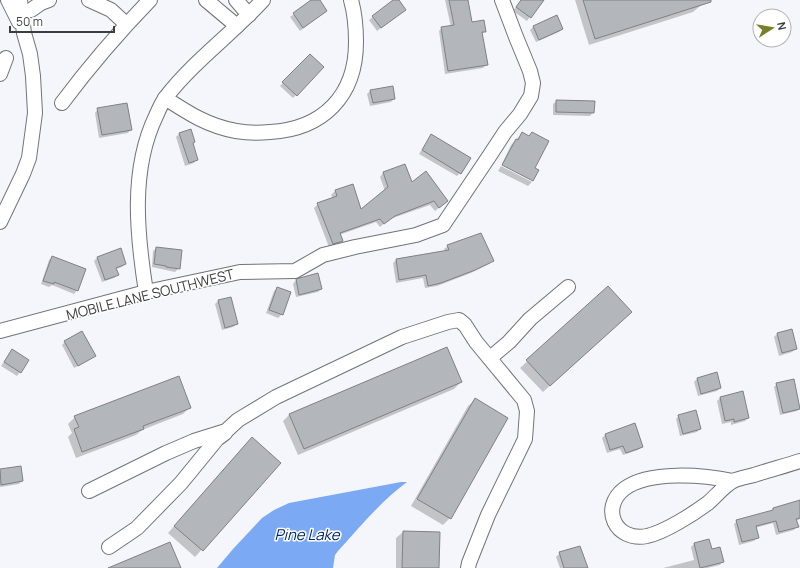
<svg xmlns="http://www.w3.org/2000/svg" width="800" height="568" font-family="Manrope,sans-serif">
<rect width="100%" height="100%" fill="#f4f6fb"/>
<!-- water -->
<path fill="#7ba9f4" d="M 401,482 L 407,482 C 381,501 360,527 338,551 L 335,555 L 333,568 L 217,568 L 233,549 L 262,518 L 274,510 L 289,503 Z"/>
<!-- shadow -->
<g fill="#0003">
<polygon points="313,0 318,0 326,11 300,31 290,17"/>
<polygon points="395,0 397,0 401,13 377,31 369,20"/>
<polygon points="445,0 467,0 472,23 485,31 481,35 487,64 483,68 445,74 439,31 442,28 451,27"/>
<polygon points="521,0 542,0 527,21 513,11"/>
<polygon points="575,0 698,0 700,6 693,12 589,45"/>
<polygon points="534,26 562,29 559,32 536,42 530,30"/>
<polygon points="310,55 322,67 293,98 280,86"/>
<polygon points="370,91 394,99 391,102 370,106 367,94"/>
<polygon points="557,101 593,112 590,116 553,115 553,104"/>
<polygon points="98,109 131,129 128,133 99,138 95,113"/>
<polygon points="190,130 192,144 197,159 194,163 185,166 176,137 179,134"/>
<polygon points="522,133 529,136 532,133 534,168 538,171 532,181 532,180 502,164 511,145"/>
<polygon points="431,136 460,173 457,176 419,154"/>
<polygon points="405,166 411,184 447,201 435,211 430,205 390,219 380,227 376,222 339,235 342,241 338,245 329,247 314,208 318,204 333,198 331,195 335,191 352,185 360,210 385,191 380,177 383,173"/>
<polygon points="501,166 532,182 528,186 498,171"/>
<polygon points="448,246 492,261 489,264 471,273 437,286 425,288 423,278 396,283 393,263 396,260 445,251 444,249"/>
<polygon points="157,248 179,268 175,272 152,267 153,251"/>
<polygon points="52,257 77,290 74,294 52,285 49,287 41,284 49,260"/>
<polygon points="98,257 125,264 122,267 116,269 118,275 114,278 102,282 94,261"/>
<polygon points="317,274 321,289 318,292 296,297 293,284 296,280"/>
<polygon points="608,287 624,318 543,392 520,368"/>
<polygon points="278,288 282,314 278,318 266,313 274,291"/>
<polygon points="218,301 237,324 233,327 222,330 215,304"/>
<polygon points="777,334 796,349 792,352 779,356 774,337"/>
<polygon points="65,342 95,356 91,359 74,368 62,345"/>
<polygon points="12,350 28,361 17,376 1,366"/>
<polygon points="697,379 720,388 717,391 698,396 694,382"/>
<polygon points="461,382 454,389 298,455 283,421 290,414"/>
<polygon points="777,384 800,408 797,411 780,415 774,387"/>
<polygon points="742,393 748,418 745,421 731,425 731,422 722,424 717,401 720,398"/>
<polygon points="475,400 450,518 443,525 411,506 468,406"/>
<polygon points="190,407 183,414 142,430 136,435 76,458 68,437 72,433 68,424 75,417"/>
<polygon points="679,416 700,429 697,432 680,436 676,419"/>
<polygon points="634,425 642,447 638,450 623,455 620,449 607,453 602,438 605,435"/>
<polygon points="245,445 279,463 195,557 168,533"/>
<polygon points="20,467 22,481 19,484 0,487 0,470"/>
<polygon points="773,509 800,509 800,519 796,521 797,526 794,530 776,535 773,523 755,528 758,537 754,541 739,545 734,524 737,521 770,512"/>
<polygon points="403,532 438,568 396,568 396,538"/>
<polygon points="694,544 711,550 723,561 720,565 707,568 663,568 694,560 691,547"/>
<polygon points="560,553 587,568 560,568 556,557"/>
</g>
<!-- building -->
<g fill="#b3b6ba" stroke="#7e8185">
<polygon points="311,0 320,0 327,11 303,28 293,13"/>
<polygon points="393,0 399,0 406,10 381,28 372,16"/>
<polygon points="449,0 468,0 472,22 484,20 486,32 482,32 488,65 448,71 441,27 454,25"/>
<polygon points="521,0 544,0 531,18 516,7"/>
<polygon points="583,0 711,0 711,2 595,39"/>
<polygon points="557,15 563,29 539,40 533,26"/>
<polygon points="310,54 324,67 297,96 282,82"/>
<polygon points="393,86 395,99 373,103 370,90"/>
<polygon points="556,100 595,101 594,113 556,112"/>
<polygon points="127,103 132,130 102,135 97,108"/>
<polygon points="191,129 195,142 193,143 198,160 189,163 179,133"/>
<polygon points="522,132 529,136 532,132 549,141 535,168 539,170 533,181 502,165 516,139 518,140"/>
<polygon points="431,134 471,158 461,174 422,150"/>
<polygon points="405,164 412,182 426,171 448,201 439,208 434,201 395,216 384,224 380,219 340,233 343,241 333,244 317,203 337,196 335,190 353,184 361,209 388,187 383,172"/>
<polygon points="481,233 494,261 475,270 441,283 428,286 426,275 399,280 396,259 449,250 447,245"/>
<polygon points="156,247 182,250 180,269 166,267 166,266 154,264"/>
<polygon points="121,248 126,264 116,268 119,275 105,280 97,257"/>
<polygon points="52,256 86,269 78,291 54,282 54,284 43,281"/>
<polygon points="318,273 322,289 299,295 296,279"/>
<polygon points="608,286 632,312 550,386 526,360"/>
<polygon points="277,287 291,292 283,315 269,310"/>
<polygon points="231,297 238,324 225,328 218,300"/>
<polygon points="792,329 797,349 782,353 777,333"/>
<polygon points="82,331 96,356 78,366 64,341"/>
<polygon points="447,347 462,382 304,449 289,414"/>
<polygon points="12,349 29,360 21,373 4,362"/>
<polygon points="717,372 721,388 701,394 697,378"/>
<polygon points="179,376 191,408 143,426 144,429 82,452 74,429 79,427 74,416"/>
<polygon points="794,379 800,409 783,413 776,383"/>
<polygon points="743,391 749,418 734,422 734,419 725,421 720,397"/>
<polygon points="475,398 508,418 451,519 417,499"/>
<polygon points="696,410 701,429 683,434 678,415"/>
<polygon points="635,423 643,447 626,453 623,446 610,450 605,434"/>
<polygon points="252,437 281,463 203,551 174,526"/>
<polygon points="21,466 23,481 1,485 0,469"/>
<polygon points="800,500 800,518 796,519 799,527 779,532 776,521 756,526 759,538 742,542 736,520 773,510 773,508"/>
<polygon points="403,531 440,532 439,568 402,568"/>
<polygon points="709,539 712,549 720,547 724,562 700,568 694,543"/>
<polygon points="170,542 181,568 108,568"/>
<polygon points="580,546 588,568 564,568 559,552"/>
</g>
<g fill="none" stroke-linecap="round" stroke-linejoin="round">
<defs>
<g id="minor">
<polyline points="8,0 19,22"/>
<polyline points="89,0 111,10 126,24"/>
<polyline points="206,0 237,26"/>
<polyline points="236,0 249,15"/>
<polyline points="31,10 41,3 49,0"/>
<polyline points="0,74 6,58"/>
<path d="M 165,98 C 188,113 208,126 236,131 C 247,133 259,133 270,132 C 323,129 356,96 356,42 C 356,28 355,14 351,0"/>
<path d="M 62,103 C 89,67 118,33 150,0"/>
<polyline points="0,222 23,174 29,158 35,113 33,76 30,54 24,33 20,0"/>
<path d="M 146,292 C 137,235 130,170 156,116 C 159,109 162,102 166,97 C 194,61 232,34 263,0"/>
<polyline points="0,331 146,292 240,272 295,271 323,255 355,247 416,235 443,225 490,155 505,132 520,114 531,96 533,83 530,71 516,37 502,0"/>
<polyline points="490,358 509,342 530,319 568,287"/>
<path d="M 733,481 C 704,475 649,470 624,489 C 600,508 615,542 647,536 C 665,532 693,514 708,503 C 716,496 724,486 733,481 C 739,478 747,477 754,475 C 769,470 785,466 800,461"/>
<polyline points="89,491 166,453 194,441 226,431 238,420 276,397 402,337 448,322 459,320 465,325 476,342 524,400 527,411 525,439 488,515 469,563 468,568"/>
<polyline points="109,547 137,528 181,483 217,439 225,433"/>
</g>
</defs>
<!-- minor casing -->
<use href="#minor" stroke="#717378" stroke-width="16"/>
<!-- minor -->
<use href="#minor" stroke="#fff" stroke-width="14"/>
</g>
<g text-anchor="middle" dominant-baseline="central" stroke-width="3" stroke-linejoin="round" paint-order="stroke">
<!-- street labels -->
<g font-size="14" fill="#3c3d3e" stroke="#fff">
<text transform="translate(150 294) rotate(-14)">MOBILE LANE SOUTHWEST</text>
</g>
<!-- water labels -->
<g font-size="15" font-style="italic" fill="#002766" stroke="#fff">
<text x="307" y="534">Pine Lake</text>
</g>
</g>
<!-- north arrow -->
<g transform="translate(772 28) rotate(78)"><circle r="19" fill="#ffffff" stroke="#b1b1b2"/>
<path d="M0-3L7 15L0 10L-7 15Z" fill="#76802b"/>
<text y="-6" font-size="11" font-weight="bold" text-anchor="middle" fill="#3c3d3e">N</text>
</g>
<!-- scale -->
<path d="M10 26v6h104v-6" fill="none" stroke="#3c3d3e" stroke-width="2"/>
<text x="16" y="26" font-size="12" fill="#3c3d3e" stroke="#ffffff" stroke-width="3" paint-order="stroke">50 m</text>
</svg>
